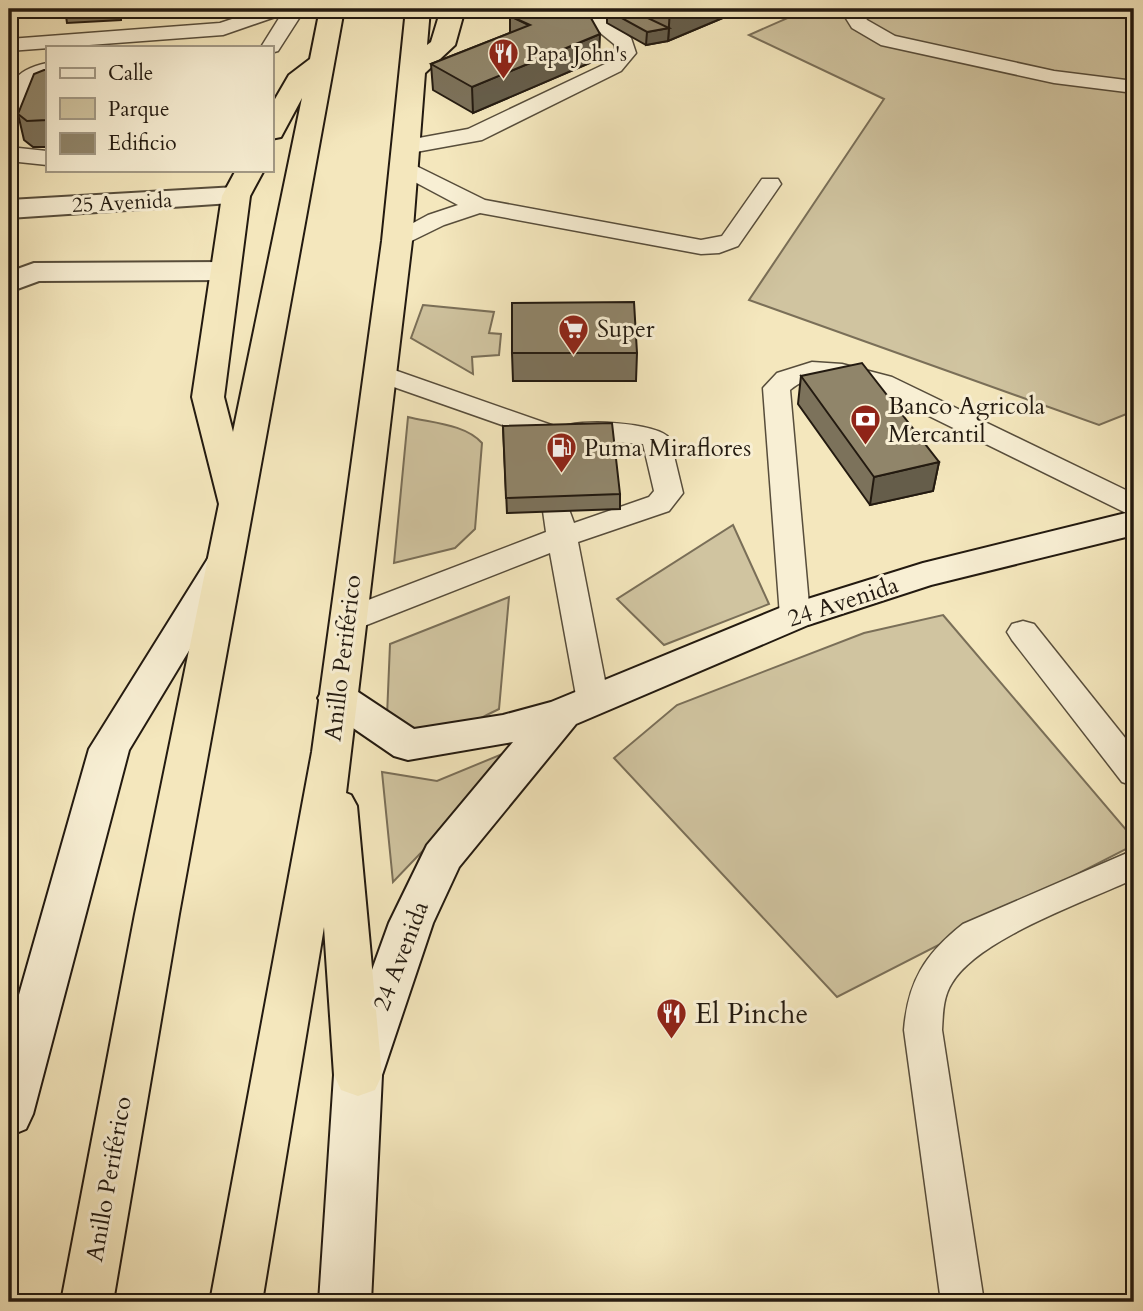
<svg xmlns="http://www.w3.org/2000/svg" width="1143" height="1311" font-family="Cardo,serif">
<rect width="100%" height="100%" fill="#f4e7bd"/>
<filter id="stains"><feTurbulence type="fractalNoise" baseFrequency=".00286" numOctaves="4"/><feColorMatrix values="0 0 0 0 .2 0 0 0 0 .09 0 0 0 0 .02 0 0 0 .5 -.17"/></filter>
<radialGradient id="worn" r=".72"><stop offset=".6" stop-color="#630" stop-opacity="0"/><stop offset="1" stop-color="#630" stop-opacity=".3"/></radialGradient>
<!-- green -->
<g fill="#d0c4a0" stroke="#7a6f58" stroke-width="2">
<polygon points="808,9 1134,9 1134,411 1099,425 749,300 884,99 749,35"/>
<polygon points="423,305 494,312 489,333 501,334 499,355 472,357 473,374 411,338"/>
<path d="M 408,417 C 432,423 465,424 482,443 L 475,529 L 455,548 L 394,563 Z"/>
<polygon points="733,525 769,604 664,645 617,599"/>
<path d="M 509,597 L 499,709 C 447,734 443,744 387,716 L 390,644 Z"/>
<polygon points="943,615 1134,839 1134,845 837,997 614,758 677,705 864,633"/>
<polygon points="524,745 393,882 382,772 437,781"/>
</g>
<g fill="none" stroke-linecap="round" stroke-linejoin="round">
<defs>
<g id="lane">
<polygon points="262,9 305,9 278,51 271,53 271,47 261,47 281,15 223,35 9,51 9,39 220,23"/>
<polygon points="571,9 593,9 631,38 636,53 621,71 482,140 405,154 397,152 394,147 397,142 468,129 607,63 616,52 614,44"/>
<polygon points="844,9 860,9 867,20 895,36 1054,71 1134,81 1134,93 1054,83 881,45 852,28 842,12"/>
<path d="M 47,63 L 47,75 L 31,86 L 17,116 L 9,117 C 9,84 11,71 47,63 Z"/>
<polygon points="9,147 47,151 47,165 9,161"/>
<polygon points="404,160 485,200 701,240 722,236 762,179 778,179 781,184 738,246 719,253 701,254 480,213 444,225 397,248 389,246 385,241 389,236 428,215 458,205 396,172 393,167 396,162"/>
<path d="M 812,362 L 842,364 L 892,377 L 1134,494 L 1134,514 L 1124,512 L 874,389 C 847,380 813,369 790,390 L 810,616 L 806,624 L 795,627 L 784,624 L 780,616 L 763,388 L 777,373 Z"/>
<path d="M 380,365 L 560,428 C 576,418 659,422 670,439 L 683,493 L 669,511 L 578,542 L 609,701 L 604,709 L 593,713 L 582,709 L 577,701 L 550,553 L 359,628 L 348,631 L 337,628 L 333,620 L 337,612 L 546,532 L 543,511 L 547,504 L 557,502 L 567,504 L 574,523 L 649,497 L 654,491 L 643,444 L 564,439 L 560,446 L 550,449 L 540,446 L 536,437 L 371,379 L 367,373 L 371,367 Z"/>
<polygon points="1023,621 1034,624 1134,749 1134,786 1122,782 1012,640 1007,632 1012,624"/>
<path d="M 1134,850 L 1134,879 C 1085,902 979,938 952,983 C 943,997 943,1013 942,1030 L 984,1302 L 941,1302 L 904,1030 C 908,981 925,954 963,924 Z"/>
</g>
<g id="street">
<polygon points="236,187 246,190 250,196 246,202 9,218 9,200"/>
<polygon points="225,262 236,265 240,271 236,277 225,280 39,281 9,292 9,272 34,263"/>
</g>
<g id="secondary">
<polygon points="1134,511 1134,535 931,585 808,625 576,724 459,867 433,923 382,1075 371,1302 319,1302 334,1075 389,923 427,845 513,742 408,760 394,756 324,708 318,698 324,688 338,684 352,688 414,729 503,715 551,702 782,607 923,563"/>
<polygon points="225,549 238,552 243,561 129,750 33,1114 26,1129 9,1136 9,1030 89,749 212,552"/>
</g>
<g id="highway">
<polygon points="320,9 344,9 179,914 113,1302 61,1302 135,914 219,504 192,397 222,196 236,170 264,170 250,196 224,397 233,432 302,98 281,137 271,139 271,106 289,75 310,59"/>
<polygon points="406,9 430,9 427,45 431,42 441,9 465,9 455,45 425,73 412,241 346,793 351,795 357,806 382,1075 375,1090 358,1096 341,1090 334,1075 324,927 262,1302 210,1302 312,752 382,241"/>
</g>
</defs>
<!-- lane casing -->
<use href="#lane" stroke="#574d3b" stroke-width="3"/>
<!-- street casing -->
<use href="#street" stroke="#574d3b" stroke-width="4"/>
<!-- secondary casing -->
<use href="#secondary" stroke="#231a10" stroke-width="4"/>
<!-- highway casing -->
<use href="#highway" stroke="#231a10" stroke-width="4"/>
<!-- lane -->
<use href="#lane" fill="#f8efd4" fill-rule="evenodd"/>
<!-- street -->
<use href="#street" fill="#f8efd4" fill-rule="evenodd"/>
<!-- secondary -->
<use href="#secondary" fill="#f8efd4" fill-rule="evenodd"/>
<!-- highway -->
<use href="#highway" fill="#f4e7bd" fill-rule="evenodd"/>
</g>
<!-- wall -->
<g fill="#7c725b" stroke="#231a10" stroke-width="2">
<polygon points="65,9 217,9 121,14 121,20 67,23"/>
<polygon points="610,9 744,9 668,41 646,45 607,23 607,10"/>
<polygon points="510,16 599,59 473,113 433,90 431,64 510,33"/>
<polygon points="47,70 47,147 33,147 24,140 18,114"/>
<polygon points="512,353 637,353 636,381 513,381"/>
<polygon points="801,376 939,462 933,491 870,505 798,404"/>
<polygon points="503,426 620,494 620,509 507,513"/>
</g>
<!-- shaded-wall -->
<g fill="#655d4a" stroke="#231a10" stroke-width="2">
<polygon points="670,9 744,9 668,41"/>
<polygon points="669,28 668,41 646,45 647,32"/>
<polygon points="600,34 599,59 473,113 472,87"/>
<polygon points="939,462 933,491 870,505 874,477"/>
</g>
<!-- building -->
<g fill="#90856a" stroke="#231a10" stroke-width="2">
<polygon points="527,9 583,9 587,11 600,34 472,87 431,64 530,25 510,16"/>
<polygon points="610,9 629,9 669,28 647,32 607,10"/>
<polygon points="44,70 47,70 47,120 27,121 18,114 34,74"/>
<polygon points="634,302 637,353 512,353 512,303"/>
<polygon points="862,363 939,462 874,477 801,376"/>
<polygon points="612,423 620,494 506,498 503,426"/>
</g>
<!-- icons -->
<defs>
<symbol id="restaurant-pin" viewBox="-11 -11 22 30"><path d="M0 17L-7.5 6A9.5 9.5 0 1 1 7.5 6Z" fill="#8f2418" stroke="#f8efd4"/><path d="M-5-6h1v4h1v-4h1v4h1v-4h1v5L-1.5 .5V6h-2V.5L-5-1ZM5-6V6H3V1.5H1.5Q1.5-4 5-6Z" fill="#fff"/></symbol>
<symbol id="supermarket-pin" viewBox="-11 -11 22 30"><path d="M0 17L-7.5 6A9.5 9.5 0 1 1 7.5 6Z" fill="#8f2418" stroke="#f8efd4"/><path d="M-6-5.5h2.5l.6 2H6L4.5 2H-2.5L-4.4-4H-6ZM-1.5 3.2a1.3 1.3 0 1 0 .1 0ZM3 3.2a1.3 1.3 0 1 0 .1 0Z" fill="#fff"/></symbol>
<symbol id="bank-pin" viewBox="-11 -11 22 30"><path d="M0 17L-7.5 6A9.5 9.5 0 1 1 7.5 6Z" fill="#8f2418" stroke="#f8efd4"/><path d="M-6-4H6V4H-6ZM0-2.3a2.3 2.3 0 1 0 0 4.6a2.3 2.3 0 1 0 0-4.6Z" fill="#fff"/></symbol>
<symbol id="fuel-pin" viewBox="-11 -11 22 30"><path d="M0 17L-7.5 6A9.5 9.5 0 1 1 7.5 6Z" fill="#8f2418" stroke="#f8efd4"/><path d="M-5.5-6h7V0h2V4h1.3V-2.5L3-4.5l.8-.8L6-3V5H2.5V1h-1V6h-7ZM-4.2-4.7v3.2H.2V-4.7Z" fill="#fff"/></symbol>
</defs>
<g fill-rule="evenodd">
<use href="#restaurant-pin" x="486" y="36" width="35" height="47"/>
<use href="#supermarket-pin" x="556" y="312" width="35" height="47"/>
<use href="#bank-pin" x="848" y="402" width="35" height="47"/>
<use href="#fuel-pin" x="544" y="430" width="35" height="47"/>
<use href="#restaurant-pin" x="654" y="996" width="35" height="47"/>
</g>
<g text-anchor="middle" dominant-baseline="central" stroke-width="6" stroke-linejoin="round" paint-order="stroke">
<!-- far-poi labels -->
<g font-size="21" fill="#231a10" stroke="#f8efd4" text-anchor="start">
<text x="526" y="54">Papa John's</text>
</g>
<!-- far-street labels -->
<g font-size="21" fill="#231a10" stroke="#f8efd4">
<text transform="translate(122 203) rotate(-3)">25 Avenida</text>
</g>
<!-- poi labels -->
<g font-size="24" fill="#231a10" stroke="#f8efd4" text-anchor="start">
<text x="597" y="329">Super</text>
<text x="888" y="406">Banco Agricola<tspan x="888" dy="28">Mercantil</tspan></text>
<text x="584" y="448">Puma Miraflores</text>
</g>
<!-- street labels -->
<g font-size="24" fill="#231a10" stroke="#f8efd4">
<text transform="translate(843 602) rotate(-18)">24 Avenida</text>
<text transform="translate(343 658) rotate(-83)">Anillo Periférico</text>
<text transform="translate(401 956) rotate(-69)">24 Avenida</text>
<text transform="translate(109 1179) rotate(-80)">Anillo Periférico</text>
</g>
<!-- near-poi labels -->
<g font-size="28" fill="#231a10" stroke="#f8efd4" text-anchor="start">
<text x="695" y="1014">El Pinche</text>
</g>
</g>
<!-- margin -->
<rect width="1143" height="1311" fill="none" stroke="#f4e7bd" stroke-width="35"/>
<rect x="10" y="10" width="1122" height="1290" fill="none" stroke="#231a10" stroke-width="3.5"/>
<rect x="18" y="18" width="1108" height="1276" fill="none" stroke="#231a10" stroke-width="2"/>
<!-- legend -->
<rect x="46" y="46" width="228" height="126" fill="#f8efd4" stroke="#a39a86" stroke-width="2"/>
<rect x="60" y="68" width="35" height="10" fill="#f8efd4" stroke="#a39a86" stroke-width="2"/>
<text x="108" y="80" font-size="21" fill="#231a10">Calle</text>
<rect x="60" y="98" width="35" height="21" fill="#d0c4a0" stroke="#a39a86" stroke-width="2"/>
<text x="108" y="116" font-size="21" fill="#231a10">Parque</text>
<rect x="60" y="133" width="35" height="21" fill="#90856a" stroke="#a39a86" stroke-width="2"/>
<text x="108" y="150" font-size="21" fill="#231a10">Edificio</text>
<rect width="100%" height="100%" filter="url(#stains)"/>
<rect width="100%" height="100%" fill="url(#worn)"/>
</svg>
